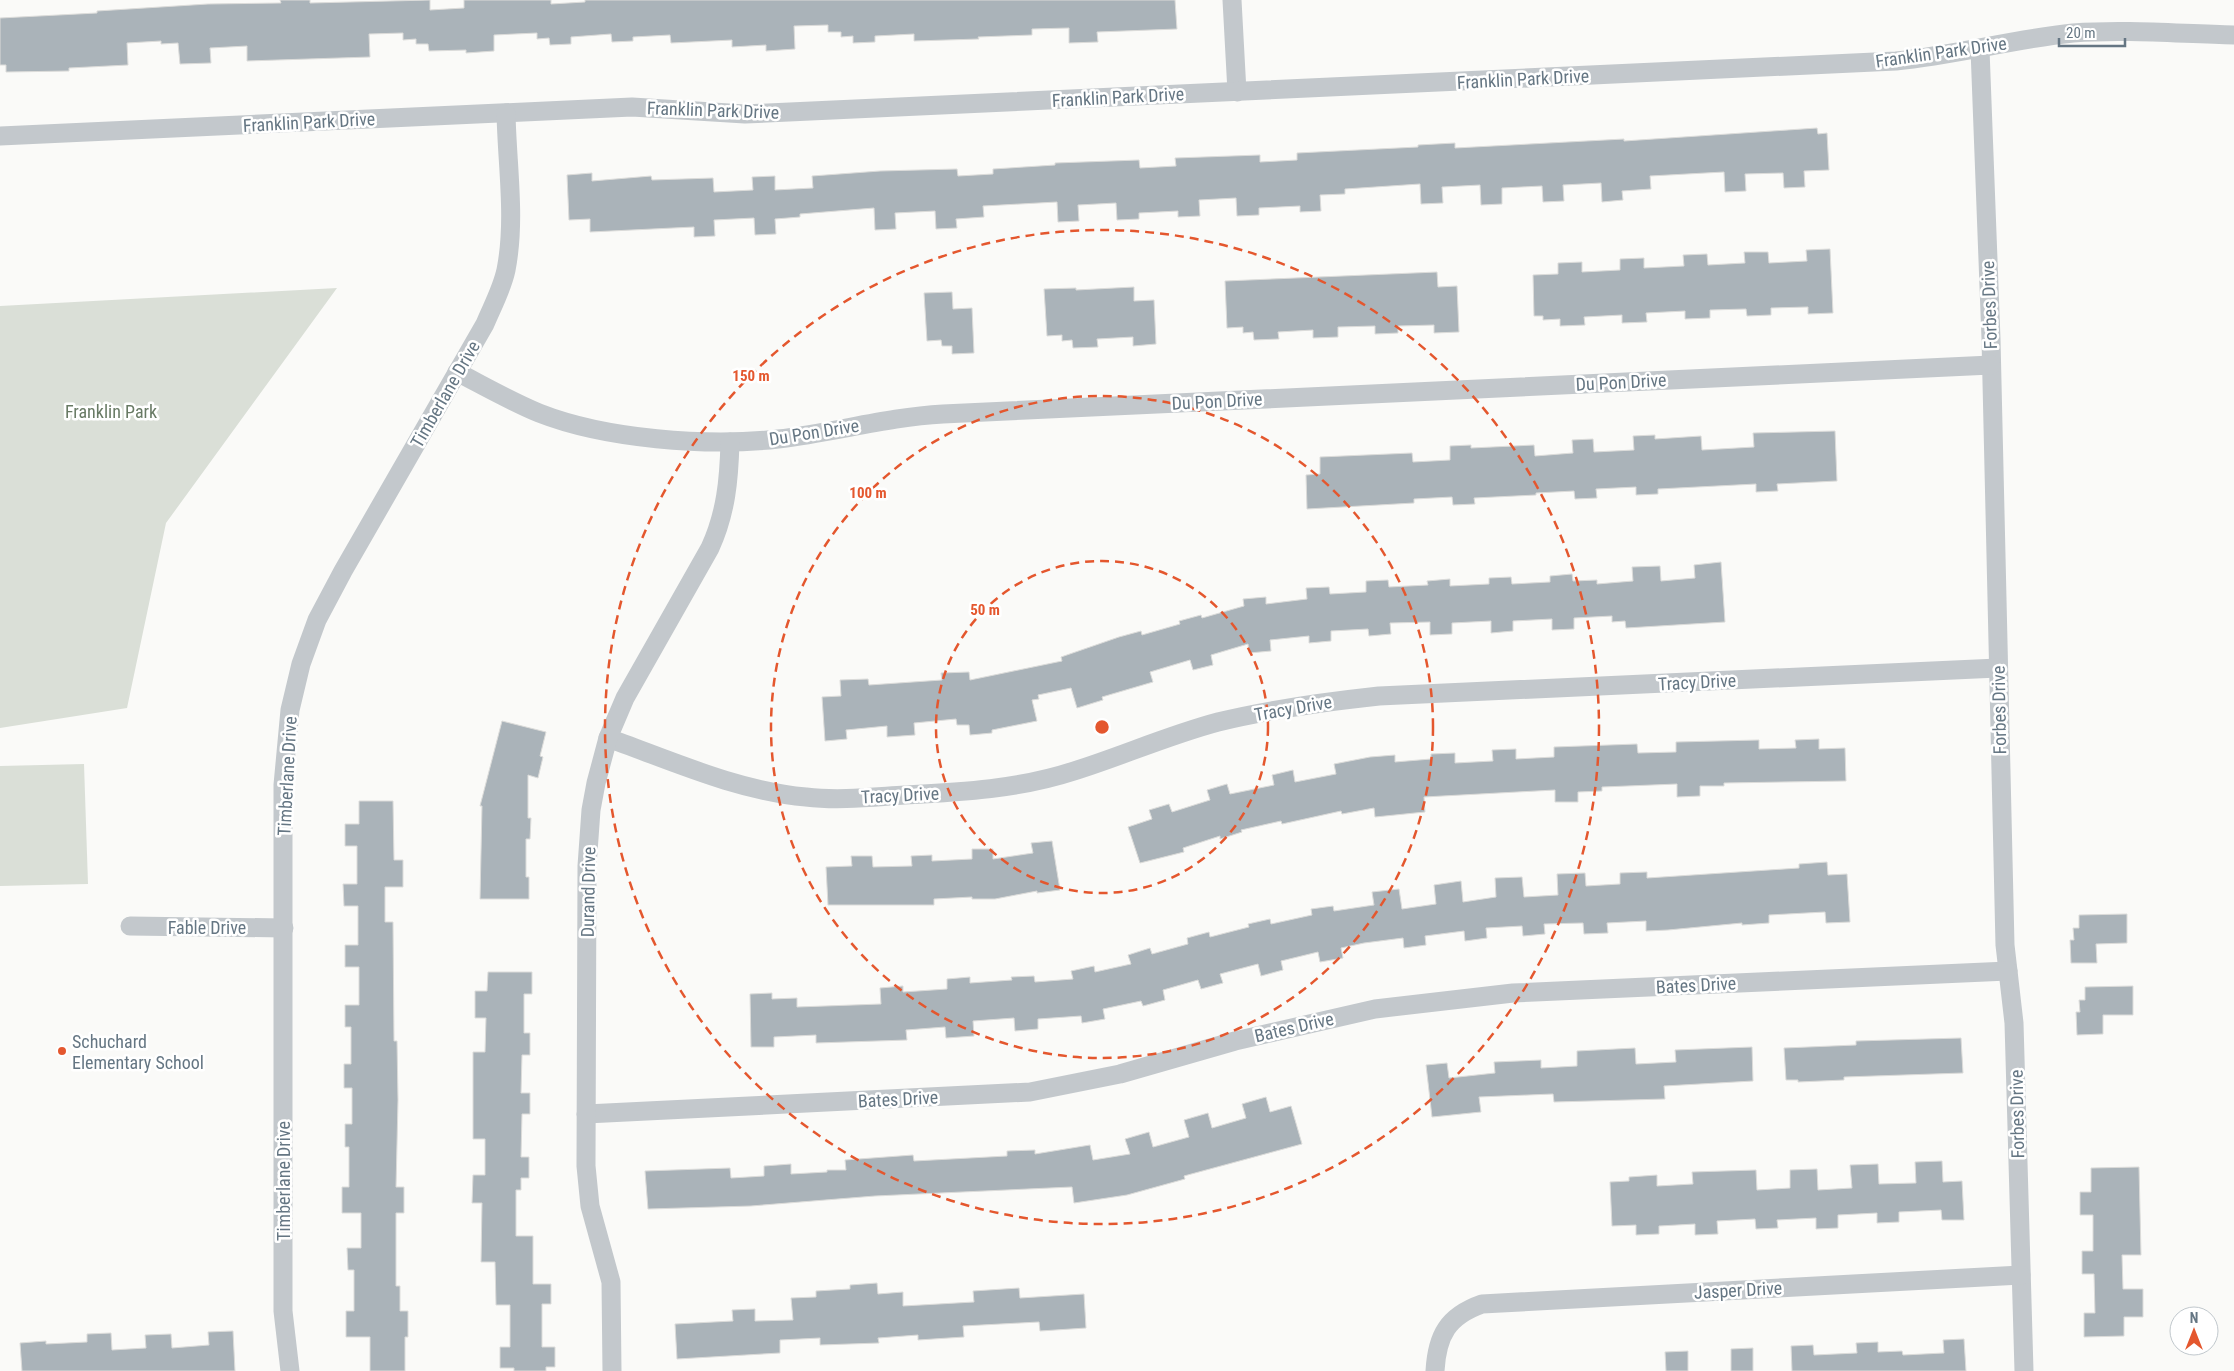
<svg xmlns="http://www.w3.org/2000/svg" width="2234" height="1371" font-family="'Roboto Condensed',sans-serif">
<rect width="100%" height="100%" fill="#fafaf8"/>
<!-- green -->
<g fill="#dadfd7">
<polygon points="337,288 166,523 127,708 0,728 0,306"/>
<polygon points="84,764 88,884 0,886 0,766"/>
</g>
<!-- building -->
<g fill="#aab3b9" stroke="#dcdcda">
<polygon points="280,0 310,0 310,3 430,0 430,10 464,8 464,0 551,0 551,4 585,2 585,0 1175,0 1177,29 1097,32 1098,42 1069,43 1069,28 1032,29 1032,35 978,37 979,39 914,41 914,34 875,36 875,42 853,43 853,36 841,37 841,32 828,32 828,25 794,26 795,49 766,51 766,45 732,47 732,40 671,43 670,35 633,37 633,41 612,42 611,34 571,37 571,44 550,45 549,38 537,39 537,33 494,35 494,51 466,53 466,50 429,51 428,44 416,44 416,39 403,40 403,33 369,34 370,57 247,61 247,46 210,48 211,63 180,64 178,43 161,44 161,41 127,43 128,65 69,68 69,71 6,72 6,65 0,65 0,18 97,13 97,11 208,4 281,3"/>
<polygon points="1817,128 1818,134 1827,133 1829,170 1804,171 1805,187 1784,188 1783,173 1745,174 1746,191 1725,192 1724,172 1650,176 1651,189 1622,191 1623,200 1602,202 1601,183 1563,185 1564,201 1543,202 1542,186 1502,188 1502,204 1481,205 1480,185 1442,187 1443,203 1421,204 1420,184 1345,189 1345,194 1320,195 1321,211 1300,212 1300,206 1259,208 1259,215 1237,216 1236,198 1199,200 1200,216 1178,217 1178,211 1139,213 1139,219 1117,220 1116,203 1078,205 1079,221 1058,222 1057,202 983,206 984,217 956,219 957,228 936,229 935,211 895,213 896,229 875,230 874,208 800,214 800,217 775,219 776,234 755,235 754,218 714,220 715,236 694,237 694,227 590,232 590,219 569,220 567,175 592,173 592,181 651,176 652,180 713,178 714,192 753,190 752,177 775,176 775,190 813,188 812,176 880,171 957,169 958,176 993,174 993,169 1055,165 1055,163 1139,160 1140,168 1176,166 1175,158 1260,155 1260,162 1297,160 1297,153 1418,147 1418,145 1455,143 1455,148 1624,139 1624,141"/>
<polygon points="1830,249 1833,313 1808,314 1808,307 1771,308 1771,315 1747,316 1746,309 1710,310 1710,318 1685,319 1685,311 1646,313 1647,322 1622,323 1622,315 1584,317 1585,325 1560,326 1560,319 1543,320 1543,316 1534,316 1533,275 1558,274 1558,263 1582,262 1582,272 1620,270 1620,259 1644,258 1644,268 1684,266 1683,255 1707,254 1708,265 1745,263 1744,252 1768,252 1769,263 1807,261 1806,250"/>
<polygon points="1437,272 1438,287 1457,286 1459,332 1434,333 1434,325 1398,326 1398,333 1375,334 1375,326 1338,327 1338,337 1313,338 1313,330 1278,332 1279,339 1254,340 1253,332 1243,333 1243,327 1227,328 1225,281"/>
<polygon points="1134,287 1134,301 1154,300 1156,344 1133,346 1133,337 1097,339 1098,347 1073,348 1072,340 1062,341 1062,335 1047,336 1044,289 1076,288 1076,290"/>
<polygon points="952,292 953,309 972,308 974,353 952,354 952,346 942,346 941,340 927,341 924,293"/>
<polygon points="1835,431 1837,481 1777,484 1778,491 1756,492 1756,484 1658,489 1658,494 1636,495 1636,487 1596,489 1597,498 1575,499 1574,491 1536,493 1536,495 1474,498 1475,504 1453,505 1452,497 1414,499 1414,503 1307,509 1306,475 1320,474 1320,457 1412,453 1413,462 1450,460 1450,446 1471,445 1471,448 1534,445 1535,456 1573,453 1572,440 1593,439 1594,452 1634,450 1633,436 1655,435 1655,439 1701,436 1702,450 1754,447 1753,433"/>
<polygon points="1721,562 1725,622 1626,628 1625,621 1612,622 1612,616 1574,618 1574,629 1552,630 1552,619 1513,621 1513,631 1491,633 1491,621 1452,623 1452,634 1430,635 1430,622 1390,623 1391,634 1369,636 1368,629 1331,631 1331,641 1309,643 1309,636 1270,640 1271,651 1249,653 1248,644 1211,655 1213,665 1193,670 1190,660 1150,672 1153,682 1102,697 1103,700 1077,708 1071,688 1038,695 1039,699 1032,700 1037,721 992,730 992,733 970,735 969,725 957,725 956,719 914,723 915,735 887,737 887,726 846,730 847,739 825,741 822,697 841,696 840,680 868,679 869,685 942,680 941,673 969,672 970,680 1062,661 1061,657 1119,637 1141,631 1142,635 1180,624 1179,621 1201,615 1202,618 1244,606 1243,599 1266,597 1266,604 1307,599 1306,588 1329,587 1330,594 1366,592 1366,581 1388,580 1389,587 1428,585 1427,581 1450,579 1450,586 1489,584 1489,578 1511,577 1512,584 1550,582 1550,576 1572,574 1573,581 1597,580 1597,584 1633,581 1632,567 1660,566 1661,581 1695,578 1694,565"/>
<polygon points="502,721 546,732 540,756 543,757 538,778 528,775 528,818 531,818 530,839 526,839 526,877 529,877 529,899 480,899 482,806 480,806"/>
<polygon points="1819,739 1819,749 1845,748 1846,781 1724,783 1724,786 1700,786 1700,796 1677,797 1677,784 1602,787 1602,791 1578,792 1578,802 1555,802 1555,790 1424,797 1425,812 1375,817 1374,808 1342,814 1341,811 1282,824 1281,821 1241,830 1242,832 1220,839 1220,836 1183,848 1184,852 1140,863 1128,827 1152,819 1149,810 1169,804 1172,812 1210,800 1207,790 1227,784 1230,794 1274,785 1272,775 1293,770 1295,782 1336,774 1334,764 1370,757 1395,755 1395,762 1431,759 1431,754 1455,753 1455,763 1493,761 1492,750 1516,749 1516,759 1554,757 1554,747 1637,744 1638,753 1676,752 1676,742 1759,740 1759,749 1796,748 1795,740"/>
<polygon points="359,801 393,801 394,860 403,860 403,887 385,887 385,922 393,922 394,1041 397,1041 398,1100 396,1187 404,1187 404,1213 396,1213 396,1286 400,1286 400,1311 408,1311 408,1337 405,1337 405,1371 370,1371 370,1337 346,1337 346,1311 354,1311 354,1270 348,1270 347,1248 361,1248 361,1213 342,1213 342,1187 349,1187 349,1147 345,1147 345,1124 352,1124 352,1088 344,1088 344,1064 351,1064 351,1027 345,1027 345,1005 359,1005 359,967 345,967 345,945 358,945 358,906 344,906 343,884 357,884 357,846 345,846 345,824 359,824"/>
<polygon points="1052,841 1060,890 1037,893 1037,891 995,899 972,899 972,897 934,899 934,905 828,905 826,867 852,866 851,856 872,856 873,867 912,866 911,856 932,855 932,861 972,859 972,849 993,849 993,859 1033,853 1031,843"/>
<polygon points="1827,862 1828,875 1847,874 1850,922 1826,923 1825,912 1769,915 1769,923 1742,925 1742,923 1668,930 1646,931 1646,921 1607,923 1608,933 1584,934 1583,923 1544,924 1545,934 1523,936 1522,926 1486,928 1487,938 1465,941 1464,931 1425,936 1426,945 1404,948 1403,938 1364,943 1341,948 1343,958 1320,962 1318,952 1281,961 1283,970 1261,976 1258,964 1220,974 1223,983 1201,989 1198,980 1163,990 1165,1000 1143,1006 1141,1001 1103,1009 1105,1019 1082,1023 1081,1016 1038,1019 1038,1029 1015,1031 1014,1018 973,1021 974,1036 946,1038 945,1027 906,1030 907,1040 816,1043 816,1035 774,1037 774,1047 751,1047 750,994 772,993 772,999 797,998 797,1007 881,1004 880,988 903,986 903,992 947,989 947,979 970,977 970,983 1012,980 1011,977 1034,976 1035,982 1073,979 1071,971 1094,966 1095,972 1131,964 1128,955 1150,948 1152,954 1188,944 1187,938 1209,932 1210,937 1249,927 1248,924 1270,919 1271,924 1312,915 1311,909 1333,906 1334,911 1374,905 1372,892 1399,889 1402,909 1436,904 1434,885 1461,881 1463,902 1496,897 1495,878 1522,877 1524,897 1558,895 1557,874 1585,873 1586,886 1620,884 1620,873 1647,872 1647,878 1799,868 1799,864"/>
<polygon points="2127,914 2127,943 2096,944 2097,963 2071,963 2070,940 2074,940 2073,928 2079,928 2079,915"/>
<polygon points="488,972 532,972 532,994 524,994 524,1033 530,1033 530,1055 522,1055 521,1093 530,1093 530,1114 522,1114 521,1157 529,1157 529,1178 521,1178 521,1190 516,1190 516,1236 533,1236 533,1284 551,1284 551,1304 542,1304 542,1347 555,1347 555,1367 546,1367 546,1371 514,1371 514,1368 500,1368 500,1347 510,1347 510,1305 496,1305 495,1262 481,1262 482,1203 472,1203 473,1175 485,1175 485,1139 473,1139 473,1052 485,1052 486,1018 475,1018 475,991 487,991"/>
<polygon points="2133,986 2133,1015 2103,1015 2103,1034 2077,1035 2076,1012 2080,1012 2079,1000 2085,1000 2085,987"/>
<polygon points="1961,1038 1963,1073 1844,1077 1844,1080 1798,1082 1798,1080 1786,1080 1784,1048 1856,1045 1856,1041"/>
<polygon points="1752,1047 1753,1081 1664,1086 1665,1099 1554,1102 1553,1094 1479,1097 1481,1112 1432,1117 1426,1065 1447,1063 1449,1078 1495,1073 1494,1062 1541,1060 1541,1068 1577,1066 1577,1051 1635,1048 1636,1064 1676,1062 1675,1050"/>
<polygon points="1266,1097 1270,1112 1291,1106 1302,1144 1184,1176 1185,1179 1127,1195 1074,1203 1072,1187 875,1196 751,1206 648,1209 645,1171 730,1168 731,1178 764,1176 764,1166 791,1164 791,1174 827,1172 827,1170 846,1170 845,1160 913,1155 914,1161 1007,1156 1007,1151 1035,1150 1035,1154 1090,1145 1093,1160 1130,1154 1125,1139 1149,1132 1153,1147 1189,1137 1184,1120 1208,1113 1212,1128 1246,1118 1242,1104"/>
<polygon points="1942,1161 1943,1182 1962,1181 1964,1220 1942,1220 1941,1210 1899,1212 1899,1222 1877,1223 1877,1213 1838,1215 1838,1228 1816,1229 1816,1218 1777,1220 1778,1228 1756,1229 1755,1219 1717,1221 1718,1234 1695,1235 1695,1224 1659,1226 1659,1234 1636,1235 1636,1225 1612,1226 1610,1182 1629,1181 1629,1177 1657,1175 1657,1186 1693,1184 1692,1172 1756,1170 1757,1190 1790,1188 1790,1170 1817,1169 1818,1190 1852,1188 1850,1165 1878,1164 1879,1184 1916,1183 1915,1162"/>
<polygon points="2139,1167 2141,1255 2122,1255 2123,1289 2143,1289 2143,1317 2124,1317 2124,1336 2084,1337 2084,1313 2095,1313 2094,1274 2082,1274 2082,1251 2093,1251 2093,1215 2080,1215 2080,1192 2091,1192 2091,1168"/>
<polygon points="877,1283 878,1294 903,1292 903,1306 974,1302 973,1291 1019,1288 1020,1298 1084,1294 1086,1328 1040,1331 1039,1322 963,1326 964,1337 918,1340 918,1335 878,1338 879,1343 820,1345 820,1338 780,1340 780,1353 677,1359 675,1324 733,1321 732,1310 755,1309 755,1321 793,1320 791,1298 816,1297 816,1291 850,1289 850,1285"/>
<polygon points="233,1331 235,1371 22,1371 20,1343 46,1341 46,1344 87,1342 87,1334 111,1333 112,1350 146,1348 145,1335 171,1334 172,1348 209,1345 208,1332"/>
<polygon points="1964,1339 1966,1371 1792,1371 1791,1346 1813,1345 1814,1355 1857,1353 1856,1343 1878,1342 1878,1352 1902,1351 1903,1355 1944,1353 1943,1340"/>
<polygon points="1753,1348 1753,1371 1731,1371 1731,1349"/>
<polygon points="1688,1351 1688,1371 1666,1371 1665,1352"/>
</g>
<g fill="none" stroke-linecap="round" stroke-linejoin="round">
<!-- street -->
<g stroke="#c3c8cc" stroke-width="19">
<polyline points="1232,0 1237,92"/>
<polyline points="1980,49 1991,339 2005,945 2014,1023 2024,1371"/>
<path d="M 0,136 L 632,107 L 745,114 L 1896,61 C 1956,55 2014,39 2073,33 C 2127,29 2181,34 2234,35"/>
<path d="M 457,372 C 484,386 510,401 539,413 C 605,439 707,447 778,439 C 833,433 887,417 943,414 L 1991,365"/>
<path d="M 608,738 C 672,761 738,791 806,797 C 839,801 873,797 905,795 C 963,792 1019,789 1074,771 C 1122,756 1169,735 1218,722 C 1271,709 1324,702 1379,696 L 1998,668"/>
<polyline points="130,926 284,928"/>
<polyline points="586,1114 1030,1092 1120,1074 1235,1041 1375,1009 1513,993 2008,971"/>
<path d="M 290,1371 L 283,1311 L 283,785 L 290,710 L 301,664 L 317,620 L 343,571 L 485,324 C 492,307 502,289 506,270 C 516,219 507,165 506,113"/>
<path d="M 612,1371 L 611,1282 L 590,1206 L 586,1166 L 587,866 L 591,810 L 596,783 L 608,738 L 625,698 L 710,548 C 726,513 729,480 730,442"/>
<path d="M 1435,1371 C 1437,1335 1448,1316 1482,1304 L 2021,1275"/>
</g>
</g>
<!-- distance rings -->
<g fill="none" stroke="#e4572e" stroke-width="2.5" stroke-dasharray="9 6">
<circle cx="1102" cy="727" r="166"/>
<circle cx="1102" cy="727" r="331"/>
<circle cx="1102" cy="727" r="497"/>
</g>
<!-- markers -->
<circle fill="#e4572e" stroke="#fff" stroke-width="2" cx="62" cy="1051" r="5"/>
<g text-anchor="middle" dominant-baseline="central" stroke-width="5" stroke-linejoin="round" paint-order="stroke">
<!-- street labels -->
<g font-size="18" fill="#657683" stroke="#fff">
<text transform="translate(1941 52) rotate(-8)">Franklin Park Drive</text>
<text transform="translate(1523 79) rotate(-3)">Franklin Park Drive</text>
<text transform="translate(1118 97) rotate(-3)">Franklin Park Drive</text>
<text transform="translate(713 110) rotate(2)">Franklin Park Drive</text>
<text transform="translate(309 122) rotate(-3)">Franklin Park Drive</text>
<text transform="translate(1989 305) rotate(-92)">Forbes Drive</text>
<text transform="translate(1621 382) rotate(-3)">Du Pon Drive</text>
<text transform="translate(445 394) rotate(-60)">Timberlane Drive</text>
<text transform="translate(1217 401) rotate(-3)">Du Pon Drive</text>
<text transform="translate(814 432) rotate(-9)">Du Pon Drive</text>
<text transform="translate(1697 682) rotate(-3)">Tracy Drive</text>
<text transform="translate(1293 708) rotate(-10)">Tracy Drive</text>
<text transform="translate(1999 710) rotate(-91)">Forbes Drive</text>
<text transform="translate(287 776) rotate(-87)">Timberlane Drive</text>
<text transform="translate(900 795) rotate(-3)">Tracy Drive</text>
<text transform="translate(588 892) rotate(-89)">Durand Drive</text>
<text x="207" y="927">Fable Drive</text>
<text transform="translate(1696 985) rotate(-3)">Bates Drive</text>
<text transform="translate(1294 1027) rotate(-13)">Bates Drive</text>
<text transform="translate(898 1099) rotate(-3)">Bates Drive</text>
<text transform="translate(2017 1114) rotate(-91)">Forbes Drive</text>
<text transform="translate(283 1181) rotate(-90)">Timberlane Drive</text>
<text transform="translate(1738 1290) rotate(-3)">Jasper Drive</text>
</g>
<!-- park labels -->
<g font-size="18" fill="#687a64" stroke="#fff">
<text x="111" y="411">Franklin Park</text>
</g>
<!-- poi labels -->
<g font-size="18" fill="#657683" stroke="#fff" text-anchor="start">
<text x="72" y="1041">Schuchard<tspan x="72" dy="21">Elementary School</tspan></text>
</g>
</g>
<circle cx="1102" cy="727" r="8" fill="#e4572e" stroke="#fff" stroke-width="2.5"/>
<g font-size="15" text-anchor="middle" font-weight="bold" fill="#e4572e" stroke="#fff" stroke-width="5" stroke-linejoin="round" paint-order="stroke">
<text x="751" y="381">150 m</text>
<text x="868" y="498">100 m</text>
<text x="985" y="615">50 m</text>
</g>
<!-- north arrow -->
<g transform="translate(2194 1331)"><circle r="24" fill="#ffffff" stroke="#c1c8cd"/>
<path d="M0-4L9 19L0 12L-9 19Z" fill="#e4572e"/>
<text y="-8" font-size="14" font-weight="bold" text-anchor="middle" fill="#657683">N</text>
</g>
<!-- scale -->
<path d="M2059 38v8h66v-8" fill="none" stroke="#657683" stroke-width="2.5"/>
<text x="2066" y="38" font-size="15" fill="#657683" stroke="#ffffff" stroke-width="4" paint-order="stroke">20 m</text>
</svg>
